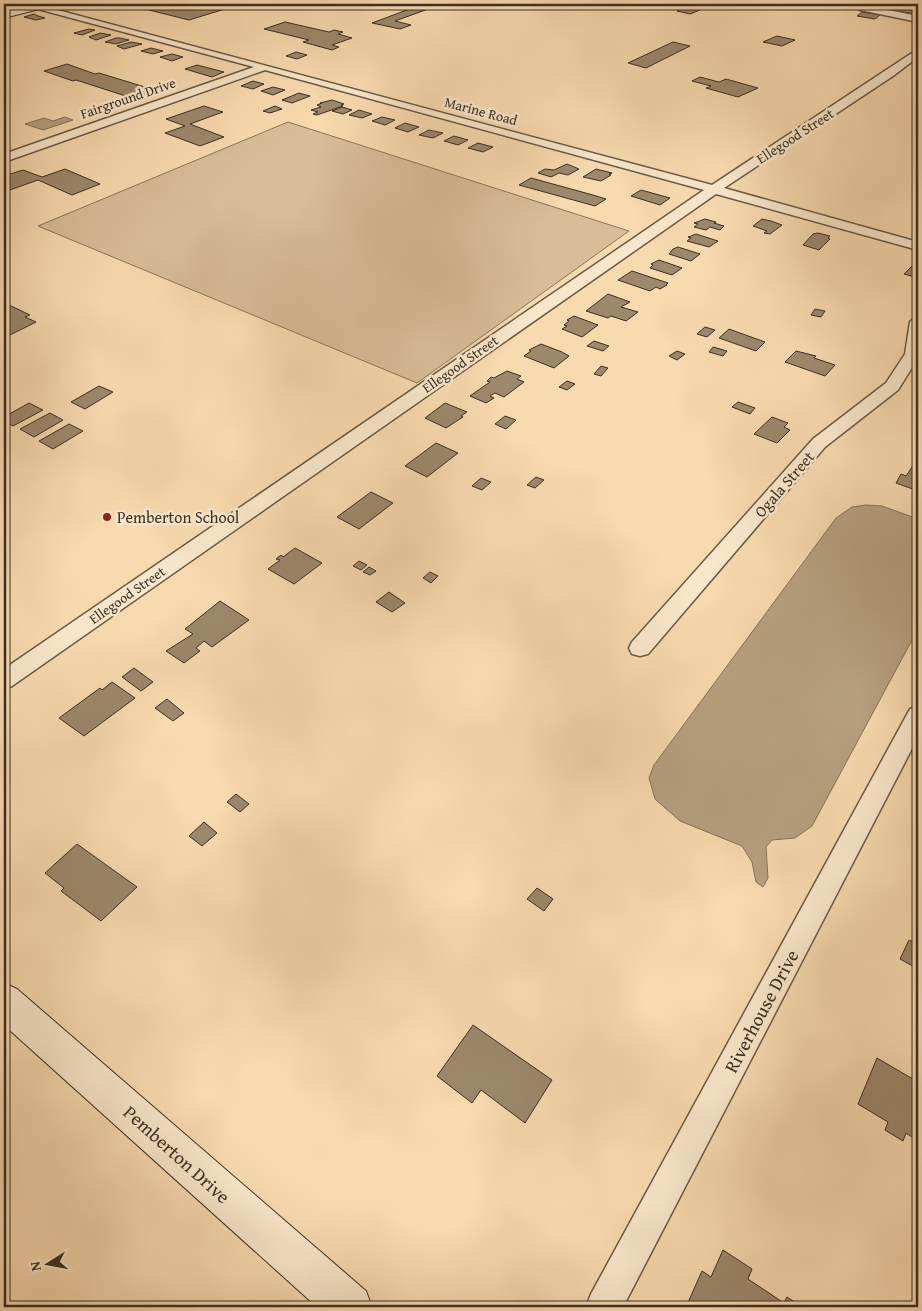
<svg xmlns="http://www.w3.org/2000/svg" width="922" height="1311" font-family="'Gentium Book Plus',serif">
<rect width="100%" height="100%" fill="#f8daaf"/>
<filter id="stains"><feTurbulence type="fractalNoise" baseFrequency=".004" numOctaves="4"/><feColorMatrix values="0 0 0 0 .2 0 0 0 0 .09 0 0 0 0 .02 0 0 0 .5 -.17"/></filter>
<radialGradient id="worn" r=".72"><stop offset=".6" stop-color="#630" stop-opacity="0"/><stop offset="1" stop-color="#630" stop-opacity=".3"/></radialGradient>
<!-- green -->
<polygon fill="#d8bd97" stroke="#89765e" points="288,122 629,231 417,383 38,226"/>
<!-- water -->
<g fill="#b7a080" stroke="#85735b">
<polygon points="65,117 73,120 43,130 25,124 44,118 53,121"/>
<polygon points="866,505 882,506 918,519 918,629 812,826 795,838 772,840 766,847 768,878 763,887 756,882 752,862 742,846 680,821 655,799 649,778 654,765 836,518 852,507"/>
</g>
<!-- building -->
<g fill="#9d886c" stroke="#3a2f24">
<polygon points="125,4 205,4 225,9 189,20"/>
<polygon points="420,5 431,8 395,21 411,25 400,29 372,23"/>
<polygon points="687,7 700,10 690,14 677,11"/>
<polygon points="890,7 915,10 918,11 918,14 885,10"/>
<polygon points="862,12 880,15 875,19 857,16"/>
<polygon points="34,14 38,16 45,18 36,20 24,17"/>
<polygon points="285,22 329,32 334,30 343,32 338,34 352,38 332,45 339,47 332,50 303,42 309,40 264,29"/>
<polygon points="89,29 95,30 82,35 74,33"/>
<polygon points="100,33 111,35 96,40 89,37"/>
<polygon points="777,36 795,40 782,46 763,42"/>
<polygon points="116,38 120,38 129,40 116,44 105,42"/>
<polygon points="131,42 142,44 124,49 117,46"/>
<polygon points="673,42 690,46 646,68 628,63"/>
<polygon points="151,48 163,51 153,54 141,51"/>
<polygon points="296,52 307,55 297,59 286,56"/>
<polygon points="172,54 183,57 172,61 160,57"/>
<polygon points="67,64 95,74 99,73 158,91 135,99 76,80 73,81 44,71"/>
<polygon points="197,65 224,72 212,77 185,69"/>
<polygon points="700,77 719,82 726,79 758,88 738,97 706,88 711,86 692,81"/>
<polygon points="253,81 264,84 253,89 241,86"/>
<polygon points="273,87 285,90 273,95 261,91"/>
<polygon points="299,93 310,96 292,103 282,100"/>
<polygon points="332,100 344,104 341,105 343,106 317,115 313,114 318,112 311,110 321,107 317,105 322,103 320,103"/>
<polygon points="204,106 223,112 190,124 224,137 200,146 165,133 185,126 166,119"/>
<polygon points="275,106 282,109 270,113 263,111"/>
<polygon points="342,107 352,110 343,114 332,111"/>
<polygon points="359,110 372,114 362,118 349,115"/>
<polygon points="382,117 395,120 385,125 372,121"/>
<polygon points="405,123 419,127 408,132 395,128"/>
<polygon points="429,130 443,133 433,138 419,135"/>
<polygon points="454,136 468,140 458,145 444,141"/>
<polygon points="478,143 493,147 483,152 468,148"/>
<polygon points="567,164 579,169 568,175 559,173 551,177 538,173 545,169 554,170"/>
<polygon points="65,169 100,184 72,195 38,180 4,192 4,176 23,170 42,177"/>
<polygon points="596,169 612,173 609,174 611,175 601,181 583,177"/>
<polygon points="531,178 593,195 606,199 595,206 519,185"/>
<polygon points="641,190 670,198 660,205 631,196"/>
<polygon points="705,219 716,222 714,223 724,226 720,230 710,227 706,230 694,227 698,224 694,223"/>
<polygon points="762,219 771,221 782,225 770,234 764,233 767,231 753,226"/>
<polygon points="818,233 830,236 828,238 830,239 819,250 803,245 813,234"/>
<polygon points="696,234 718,241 709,247 687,241 691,238 688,237 691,236"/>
<polygon points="678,247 700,254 691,261 669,254 673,249"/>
<polygon points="659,260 682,268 672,275 650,268 653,265 651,264"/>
<polygon points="916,262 918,262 918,278 904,274"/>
<polygon points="632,271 668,283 666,285 667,285 660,289 656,287 650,291 618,280"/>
<polygon points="608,294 630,302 621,307 638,312 626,321 611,316 608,318 586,311"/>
<polygon points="9,305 30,315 25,317 36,322 4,338 4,308"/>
<polygon points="815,309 825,311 821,317 811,315"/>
<polygon points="574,316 598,325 582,337 562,329 567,326 564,325 569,321 567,320"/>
<polygon points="705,327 715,330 707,337 697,334"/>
<polygon points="729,329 765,342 756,351 719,338"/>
<polygon points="594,341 609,346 603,351 587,346"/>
<polygon points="541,344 562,352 569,356 554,368 524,356 531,351 529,350"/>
<polygon points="713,347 727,351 723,356 709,352"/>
<polygon points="677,351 685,354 677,360 669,356"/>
<polygon points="796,351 816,356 814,358 835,365 825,376 785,362"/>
<polygon points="601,366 608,368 601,376 594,374"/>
<polygon points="507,371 521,376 517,379 524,382 504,397 495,393 490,396 494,398 486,403 470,396 490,382 487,381 491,377 494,378"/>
<polygon points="567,381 575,384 567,390 559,387"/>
<polygon points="99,386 113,392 85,409 71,402"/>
<polygon points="738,402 755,408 750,414 732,407"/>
<polygon points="29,403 43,410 13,426 4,421 4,417"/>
<polygon points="445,403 467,412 461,416 463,417 446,428 425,418"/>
<polygon points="50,413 63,420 34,437 20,429"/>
<polygon points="505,416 516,420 506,429 495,424"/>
<polygon points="772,417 788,423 784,427 790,430 777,443 754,434"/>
<polygon points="69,424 83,431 53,449 39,441"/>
<polygon points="436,443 458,453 427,477 405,466"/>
<polygon points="918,458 918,491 896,483 901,474 906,476"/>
<polygon points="536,477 544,480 535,488 527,485"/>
<polygon points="481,478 491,482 482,490 472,486"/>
<polygon points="371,492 393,503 359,529 337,517"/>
<polygon points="295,548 322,563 294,584 268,569 280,560 276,559 281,555 283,557"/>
<polygon points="359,561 367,565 361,570 353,566"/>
<polygon points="369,567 376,571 370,575 363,572"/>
<polygon points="430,572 438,576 431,583 423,578"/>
<polygon points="389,592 405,603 392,612 376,602"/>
<polygon points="220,601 249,620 212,647 204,641 196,648 200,651 184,663 166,651 193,634 185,629"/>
<polygon points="134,668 153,682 141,691 122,677"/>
<polygon points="112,682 135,698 84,736 59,718 100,688 102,690"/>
<polygon points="167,699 184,713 173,721 155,708"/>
<polygon points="236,794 249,804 240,812 227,802"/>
<polygon points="204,822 217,833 202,846 189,836"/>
<polygon points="77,844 137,887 101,921 61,891 64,888 45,873"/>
<polygon points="537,888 553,899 544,911 527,899"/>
<polygon points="918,935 918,969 900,959 909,940 915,943"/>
<polygon points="473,1025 552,1080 525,1123 481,1090 472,1103 437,1076"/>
<polygon points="877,1058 918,1082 918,1141 906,1133 903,1141 885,1130 888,1122 858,1104"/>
<polygon points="723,1250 752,1269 748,1279 784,1303 787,1297 802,1307 686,1307 702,1271 711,1277"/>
</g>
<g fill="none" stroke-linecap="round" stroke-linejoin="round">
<defs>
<g id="street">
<polygon points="35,4 712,185 918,49 918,57 893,76 724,188 918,242 918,250 716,194 12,686 4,689 4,669 704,190 265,70 4,162 4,154 254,67 34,8 33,6"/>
<polygon points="863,5 918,16 918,22 860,10 859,8"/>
<polygon points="918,317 918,358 898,390 825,447 648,654 640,656 632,654 629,648 632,642 813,439 886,383 905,354 910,322 913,319"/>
<polygon points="918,706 918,737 623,1307 586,1307 591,1294 910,709"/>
</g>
<g id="secondary">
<polygon points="35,4 52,4 51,6 4,18 4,12"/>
<polygon points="4,983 17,989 366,1291 372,1307 317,1307 4,1025"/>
</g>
</defs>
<!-- street casing -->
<use href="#street" stroke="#6a5a47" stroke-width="3"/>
<!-- secondary casing -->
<use href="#secondary" stroke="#3a2f24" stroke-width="2"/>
<!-- street -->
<use href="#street" fill="#fae7cb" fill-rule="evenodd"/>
<!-- secondary -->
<use href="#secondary" fill="#fae7cb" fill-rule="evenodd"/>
</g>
<!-- markers -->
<circle fill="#8f2418" stroke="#fae7cb" stroke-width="2" cx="107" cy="517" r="5"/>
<g text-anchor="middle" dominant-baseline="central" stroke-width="5" stroke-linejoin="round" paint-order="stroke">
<!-- far-street labels -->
<g font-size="14" fill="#3a2f24" stroke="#fae7cb">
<text transform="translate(128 98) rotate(-19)">Fairground Drive</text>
<text transform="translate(481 111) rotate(15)">Marine Road</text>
<text transform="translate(795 136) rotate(-33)">Ellegood Street</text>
<text transform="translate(460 364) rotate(-35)">Ellegood Street</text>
<text transform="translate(127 595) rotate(-35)">Ellegood Street</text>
</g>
<!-- street labels -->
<g font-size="16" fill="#3a2f24" stroke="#fae7cb">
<text transform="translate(784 484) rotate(-49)">Ogala Street</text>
</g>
<!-- poi labels -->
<g font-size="16" fill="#3a2f24" stroke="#fae7cb" text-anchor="start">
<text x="117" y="517">Pemberton School</text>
</g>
<!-- near-street labels -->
<g font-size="19" fill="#3a2f24" stroke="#fae7cb">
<text transform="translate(761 1011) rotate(-62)">Riverhouse Drive</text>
<text transform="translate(177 1154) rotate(42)">Pemberton Drive</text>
</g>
</g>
<!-- margin -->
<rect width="922" height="1311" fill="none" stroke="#f8daaf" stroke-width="20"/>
<rect x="5" y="5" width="912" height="1301" fill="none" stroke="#3a2f24" stroke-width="2.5"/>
<rect x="10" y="10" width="902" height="1291" fill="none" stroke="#3a2f24"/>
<!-- north arrow -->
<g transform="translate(48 1264) rotate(259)" stroke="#fae7cb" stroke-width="4" paint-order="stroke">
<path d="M0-4L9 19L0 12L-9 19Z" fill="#3a2f24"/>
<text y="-8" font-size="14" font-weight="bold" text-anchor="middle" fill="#3a2f24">N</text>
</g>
<rect width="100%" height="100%" filter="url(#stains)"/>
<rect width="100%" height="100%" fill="url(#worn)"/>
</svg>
